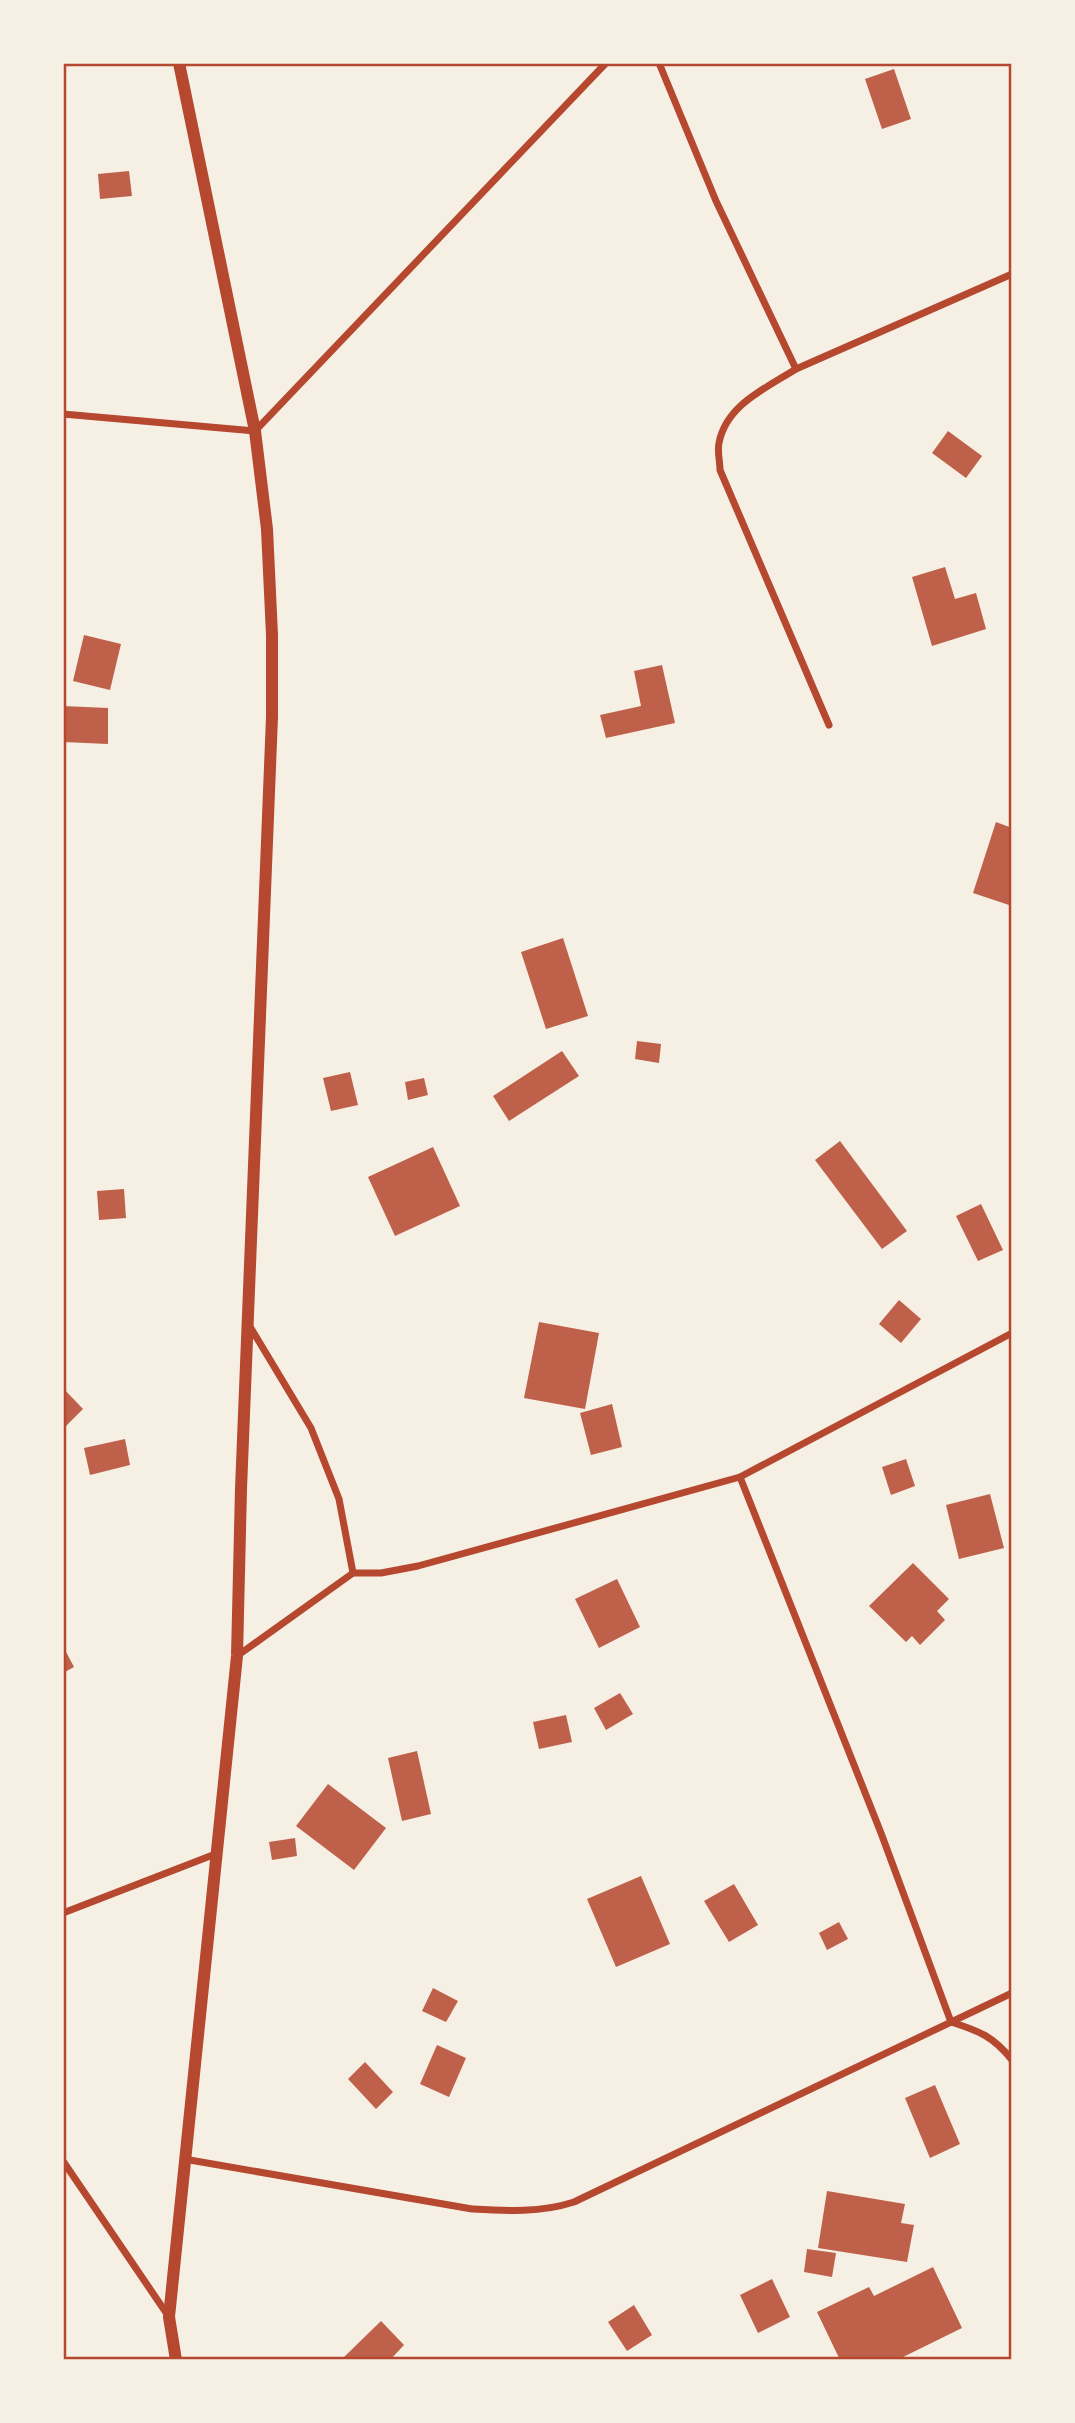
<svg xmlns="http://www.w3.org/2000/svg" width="1075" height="2423" font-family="Barlow,sans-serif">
<rect width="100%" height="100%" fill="#f6efe4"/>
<!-- building -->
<g fill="#bf614a">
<polygon points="894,69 911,119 882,129 865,79"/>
<polygon points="129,171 132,196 100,199 98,174"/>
<polygon points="948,431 982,456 966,478 932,453"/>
<polygon points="945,567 955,599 976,593 986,629 932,646 912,577"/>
<polygon points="84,635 121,644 110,690 73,681"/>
<polygon points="662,665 675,723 606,738 600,715 641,706 634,671"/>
<polygon points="63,706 108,708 108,744 63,742"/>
<polygon points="996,822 1012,828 1012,906 973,893"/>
<polygon points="563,938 588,1016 546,1029 521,952"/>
<polygon points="637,1041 661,1044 659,1063 635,1059"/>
<polygon points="562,1051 579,1076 509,1121 493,1096"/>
<polygon points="350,1072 358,1105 331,1111 323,1078"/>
<polygon points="424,1078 428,1095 408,1100 405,1082"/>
<polygon points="840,1141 907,1231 882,1249 815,1160"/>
<polygon points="433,1147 460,1206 395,1236 368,1177"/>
<polygon points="124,1189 126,1218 99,1220 97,1191"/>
<polygon points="981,1204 1003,1250 978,1261 956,1216"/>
<polygon points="899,1300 921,1319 901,1343 879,1324"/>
<polygon points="539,1322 599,1333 585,1409 524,1398"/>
<polygon points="63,1388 83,1409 63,1429"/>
<polygon points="612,1404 622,1447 591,1455 580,1413"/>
<polygon points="125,1439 130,1465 90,1475 84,1448"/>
<polygon points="906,1459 915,1486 891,1495 882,1467"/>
<polygon points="990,1494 1004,1548 959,1559 946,1505"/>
<polygon points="913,1563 949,1599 937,1611 945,1620 920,1645 912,1636 906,1642 869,1606"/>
<polygon points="617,1579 640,1627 599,1648 575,1599"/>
<polygon points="63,1646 74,1667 63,1673"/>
<polygon points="620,1693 633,1714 606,1730 594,1708"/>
<polygon points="566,1715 572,1742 539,1749 533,1722"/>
<polygon points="417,1751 431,1814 402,1821 388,1758"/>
<polygon points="328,1784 386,1828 354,1870 296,1826"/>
<polygon points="295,1838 297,1856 272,1860 269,1842"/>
<polygon points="641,1876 670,1944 616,1967 587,1899"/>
<polygon points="734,1884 758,1925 729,1942 704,1901"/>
<polygon points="839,1922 848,1939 827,1950 819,1933"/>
<polygon points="433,1988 458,2001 446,2022 422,2011"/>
<polygon points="437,2045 466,2058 449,2097 420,2084"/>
<polygon points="365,2062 393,2092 376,2109 348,2079"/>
<polygon points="935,2085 960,2144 930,2158 905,2098"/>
<polygon points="827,2191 905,2204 901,2223 914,2225 907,2262 818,2248"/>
<polygon points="807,2249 836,2253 832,2277 804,2272"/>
<polygon points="933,2267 962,2328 897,2360 840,2360 817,2312 869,2287 874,2296"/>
<polygon points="772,2279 790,2317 758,2333 740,2295"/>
<polygon points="634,2305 652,2335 627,2351 608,2322"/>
<polygon points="381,2321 404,2345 390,2360 345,2360 343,2358"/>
</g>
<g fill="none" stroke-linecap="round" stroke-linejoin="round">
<!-- minor -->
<g stroke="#b5482f" stroke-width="7">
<polyline points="659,63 716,201 796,369 1012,274"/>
<path d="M 796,369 C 766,388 726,405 719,443 C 717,451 720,461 720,470 L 829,725"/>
<polyline points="63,414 255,431 606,63"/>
<polyline points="249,1325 311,1428 339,1499 353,1573"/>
<path d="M 740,1477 L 881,1833 L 951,2022 C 979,2031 993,2036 1012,2060"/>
<polyline points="237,1656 353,1573 381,1573 418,1566 740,1477 1012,1333"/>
<polyline points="63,1913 218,1853"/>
<path d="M 184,2159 L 472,2209 C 507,2211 540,2213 574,2202 L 1012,1993"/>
<polyline points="63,2161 169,2317"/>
</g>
<!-- tertiary -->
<polyline stroke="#b5482f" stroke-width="12" points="176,2360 169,2317 237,1656 241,1489 272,717 272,635 267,529 255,431 179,63"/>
</g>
<!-- border -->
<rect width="1075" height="2423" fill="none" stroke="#f6efe4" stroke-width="130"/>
<rect x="65" y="65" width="945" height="2293" fill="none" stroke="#b5482f" stroke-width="2.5"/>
</svg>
